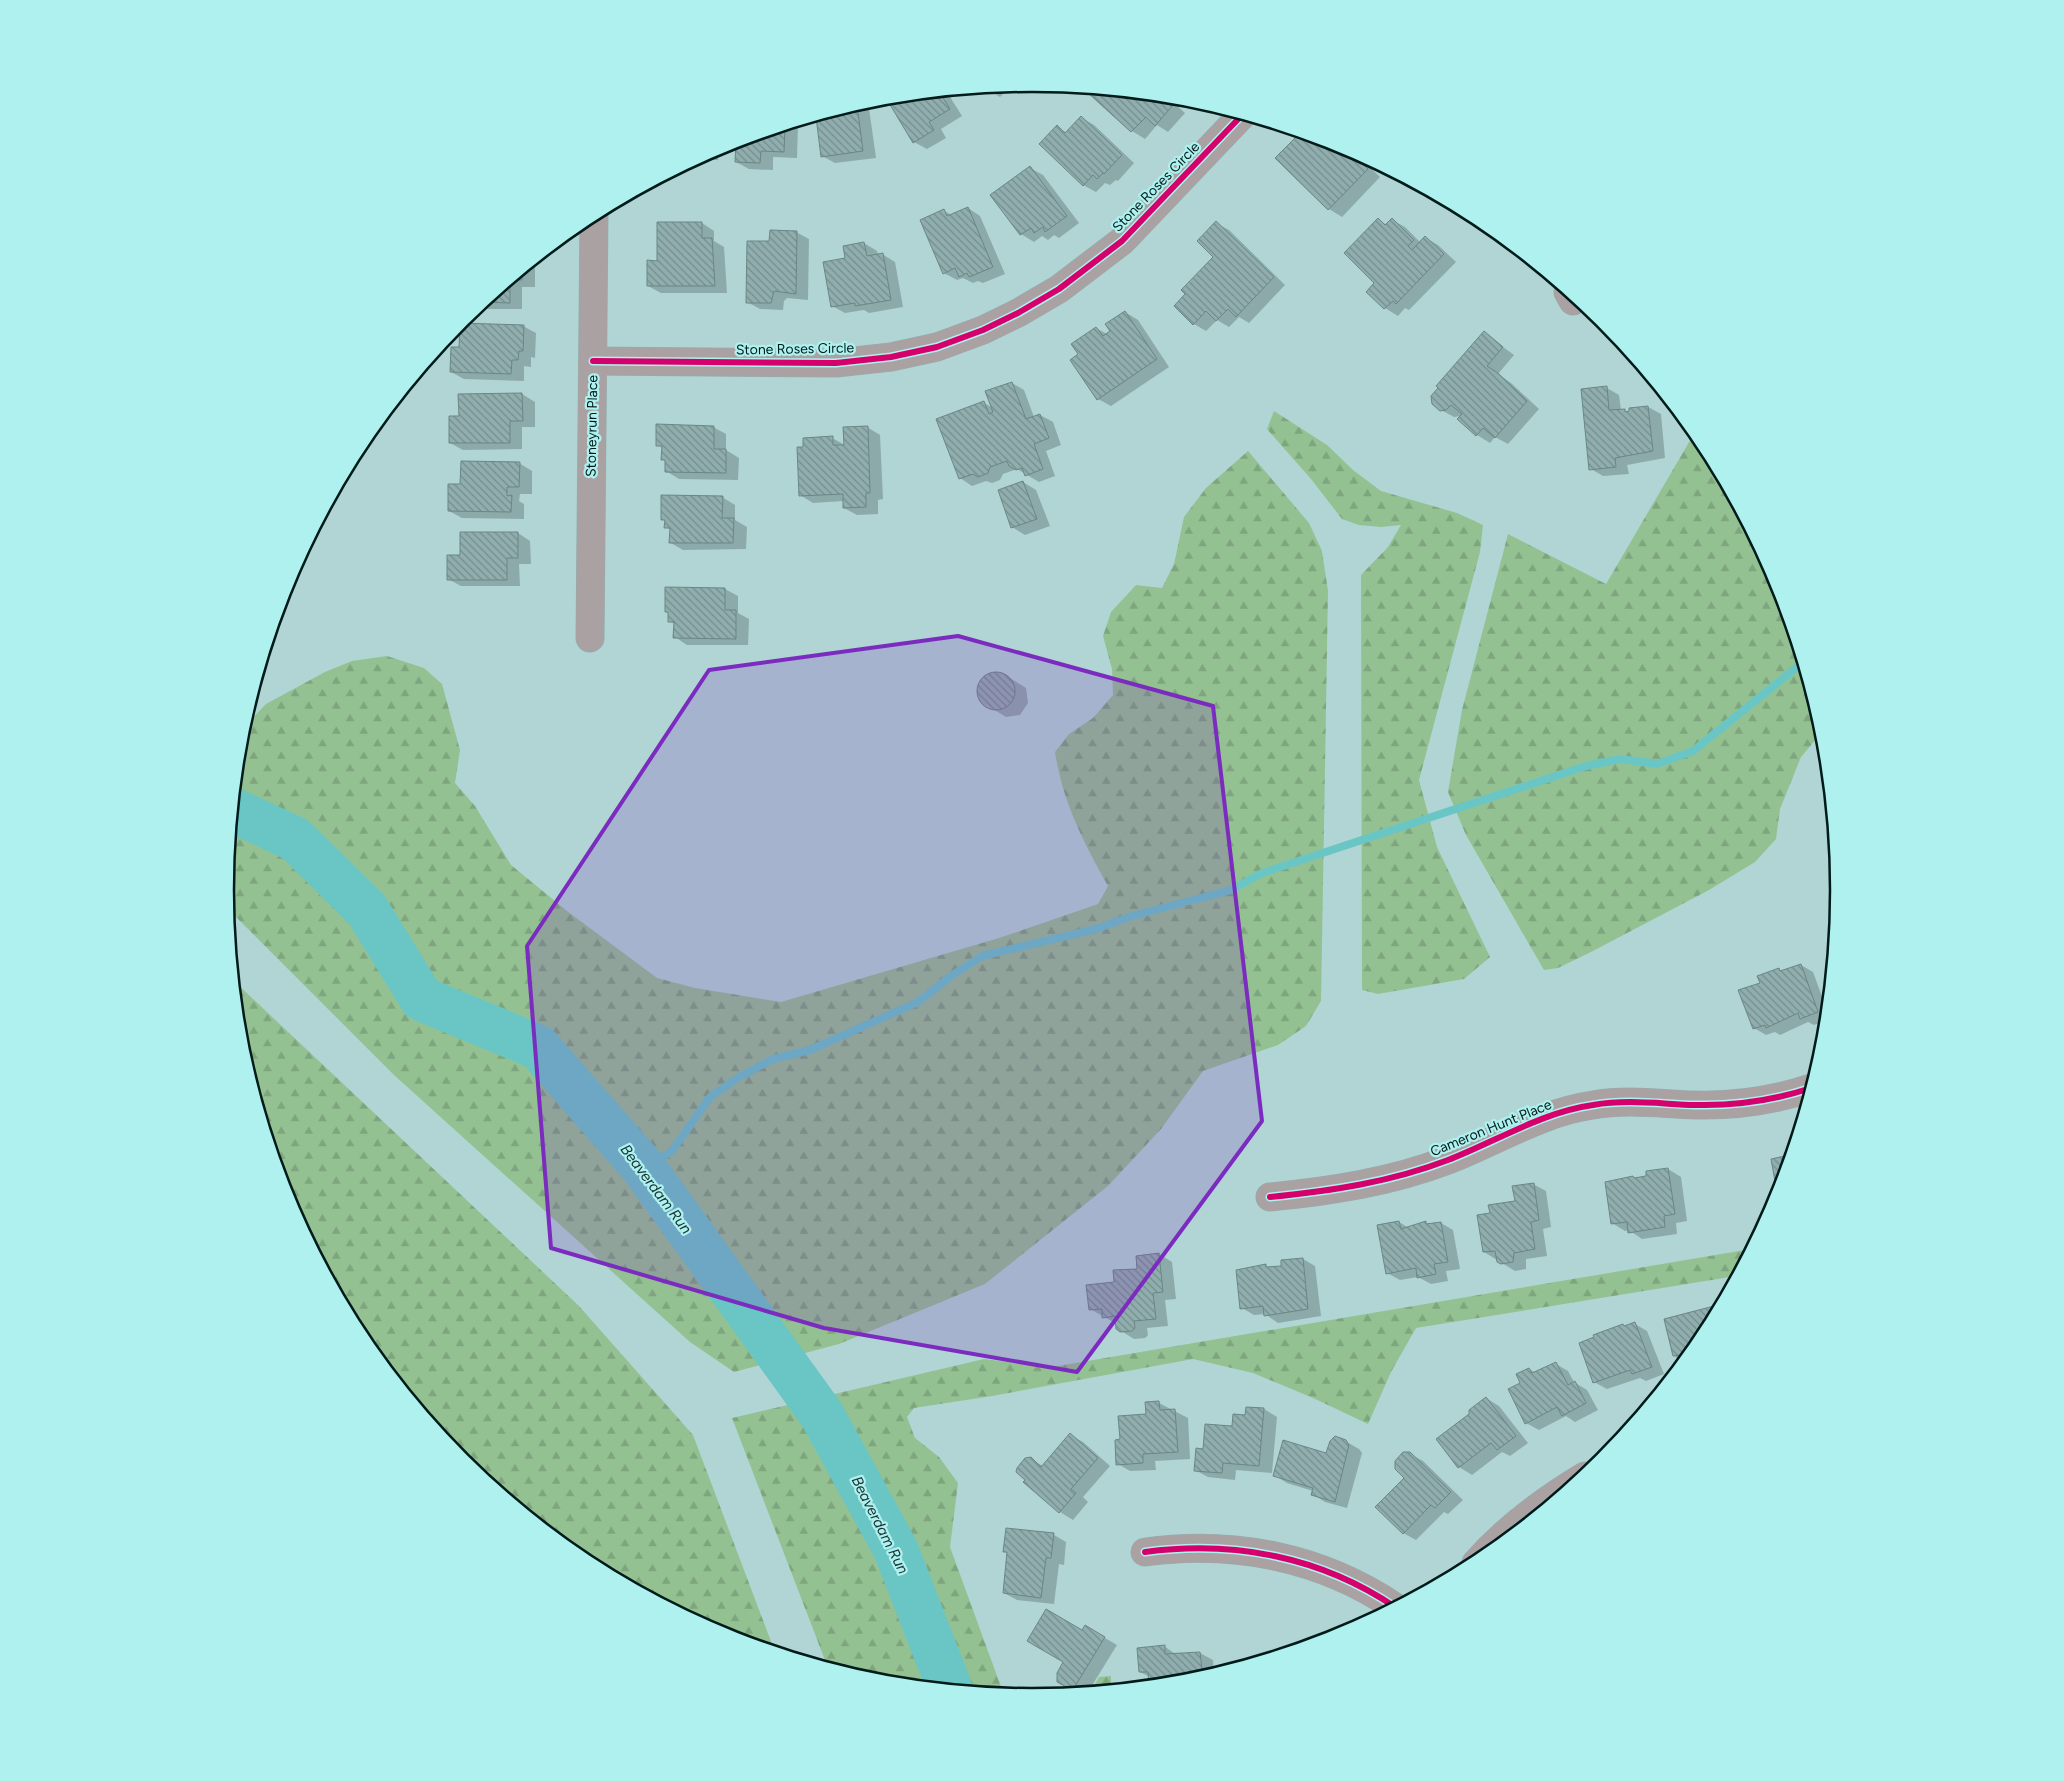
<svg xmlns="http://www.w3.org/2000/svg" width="2064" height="1781" font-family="Figtree,sans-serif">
<defs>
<pattern id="forest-firs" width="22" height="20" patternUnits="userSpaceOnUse" patternTransform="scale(1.25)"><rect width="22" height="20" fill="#94c192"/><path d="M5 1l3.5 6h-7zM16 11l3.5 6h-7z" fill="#7ea57d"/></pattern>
<pattern id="building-back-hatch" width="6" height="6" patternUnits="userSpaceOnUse" patternTransform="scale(1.25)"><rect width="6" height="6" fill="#91aeae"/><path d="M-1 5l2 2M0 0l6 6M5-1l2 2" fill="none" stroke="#748d8d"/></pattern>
</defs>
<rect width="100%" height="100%" fill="#b0d5d4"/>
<!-- forest -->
<g fill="url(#forest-firs)">
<polygon points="1274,411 1327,445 1353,470 1381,491 1457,513 1483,525 1480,552 1419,780 1437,847 1490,957 1464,979 1378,994 1362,990 1361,575 1388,547 1401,525 1381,527 1359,525 1342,519 1311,479 1267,429"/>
<polygon points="1695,432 1703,443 1777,582 1823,731 1801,757 1780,809 1776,839 1755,862 1709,890 1591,952 1558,968 1544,970 1466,835 1448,792 1462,710 1508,534 1606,584"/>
<path d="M 1248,451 L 1309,523 L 1322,551 L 1328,591 L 1321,1001 L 1306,1026 L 1278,1045 L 1203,1071 L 1161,1129 L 1108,1186 L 985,1284 L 839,1344 L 734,1372 L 690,1342 L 394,1075 L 227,908 L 225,890 L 242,729 L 266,704 L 325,672 L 352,661 L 387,656 L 424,668 L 442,684 L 460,750 L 455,783 L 475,806 L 511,865 L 567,911 L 657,978 L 695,988 L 781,1002 L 999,938 L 1098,904 L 1108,886 C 1083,841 1063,803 1055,752 L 1069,734 L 1093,718 L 1113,695 L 1112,669 L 1103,636 L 1111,612 L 1136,585 L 1162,588 L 1174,564 L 1184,517 L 1206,488 Z"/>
<polygon points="234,981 579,1306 693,1435 775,1652 723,1636 584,1561 461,1461 361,1338 287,1199 241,1048"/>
<polygon points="1751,1249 1736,1276 1416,1328 1391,1372 1368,1424 1313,1398 1253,1373 1193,1359 992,1396 914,1408 907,1417 915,1438 939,1457 958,1483 950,1547 1004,1695 874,1682 828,1668 732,1418 984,1359 1052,1367"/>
<polygon points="1111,1676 1111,1689 1091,1691 1099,1677"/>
</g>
<!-- shadow -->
<g fill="#0003">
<polygon points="1011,86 1000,97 986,88"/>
<polygon points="1090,89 1167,97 1185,113 1168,132 1157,125 1145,139 1132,131 1088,92"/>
<polygon points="947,92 962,116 941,129 946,138 927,149 914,142 888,98"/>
<polygon points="868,101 876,158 835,163 822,156 817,117"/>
<polygon points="1082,118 1094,125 1134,163 1118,181 1116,180 1110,185 1105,183 1096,192 1083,185 1057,127 1067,133"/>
<polygon points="798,123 797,158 773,157 773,170 749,169 736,162 737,141"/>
<polygon points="1301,133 1337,144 1348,155 1350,152 1362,160 1380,177 1342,217 1329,209 1277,158"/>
<polygon points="718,148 718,160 695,160"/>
<polygon points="1030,168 1043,175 1079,223 1059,238 1054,235 1048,240 1042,236 1034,242 1021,234"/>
<polygon points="968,208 980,216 1005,274 983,283 978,281 973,283 963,278 957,280 944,273 944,211 952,215"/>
<polygon points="1378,219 1387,225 1392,220 1405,227 1421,243 1426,238 1438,245 1456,262 1409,310 1405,308 1398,316 1385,308 1368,291 1376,283"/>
<polygon points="702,223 714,231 714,241 724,247 727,293 661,293 648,286 658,262"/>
<polygon points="1216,223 1229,230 1285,285 1249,323 1239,317 1229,327 1217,320 1206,331 1194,324 1187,294 1215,257"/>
<polygon points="796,232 809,239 808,300 787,298 784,301 783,310 760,309 747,302 771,243"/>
<polygon points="864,243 877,251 878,255 882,254 895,262 903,307 869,313 864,310 845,313 832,306 846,260"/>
<polygon points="532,262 535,264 535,287 522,287 522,309 475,309"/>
<polygon points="1125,312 1138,320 1169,367 1111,406 1098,399 1080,355 1096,328 1107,334"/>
<polygon points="523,326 536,333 535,358 531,357 531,367 524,366 524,381 464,379 451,372 460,348"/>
<polygon points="1484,333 1514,355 1498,374 1511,383 1539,409 1508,444 1495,437 1490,443 1477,435 1459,419 1461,416 1454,417 1441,410 1440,388"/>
<polygon points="1012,383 1024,390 1034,417 1040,415 1053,422 1061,445 1046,451 1055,476 1039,482 1017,469 1003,474 1000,480 992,483 986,481 972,486 960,478 984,403 993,408"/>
<polygon points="1607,388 1619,395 1621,410 1631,414 1648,407 1661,414 1665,458 1627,465 1629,474 1603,476 1591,469"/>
<polygon points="522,394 535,402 535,427 522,427 522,449 463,450 450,443 460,417"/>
<polygon points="713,427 726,434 726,450 739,458 738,480 679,479 666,471 666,461 662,459 663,448 657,445"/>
<polygon points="867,427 880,435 883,499 878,500 878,514 857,515 844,508 844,501 813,503 800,495 805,448 832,438 845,445"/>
<polygon points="519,463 532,471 532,494 520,494 519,501 524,504 524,519 462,518 449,511 462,486"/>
<polygon points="1023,482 1036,490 1050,526 1025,535 1012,527"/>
<polygon points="722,497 735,505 735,520 747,527 746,549 683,550 671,543 671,530 666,527 666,521 662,519"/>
<polygon points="518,533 530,541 531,564 519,564 520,586 461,586 448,579 461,556"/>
<polygon points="666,589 725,589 738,596 738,613 749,619 748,645 687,645 675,637 675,624 669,621 669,613 666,612"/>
<polygon points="1000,672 1026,688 1028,703 1020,715 1006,717 980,701 977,687 986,675"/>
<polygon points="1801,965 1813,972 1827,1010 1826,1021 1814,1025 1808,1022 1780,1035 1775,1032 1766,1035 1754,1028 1779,969 1782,972"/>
<polygon points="1668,1169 1681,1177 1687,1221 1676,1223 1677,1234 1642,1239 1629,1230 1625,1231 1612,1223 1636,1179"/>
<polygon points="1533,1184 1546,1191 1551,1227 1543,1229 1547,1256 1526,1259 1526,1269 1515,1271 1484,1252 1491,1214 1516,1202"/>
<polygon points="1399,1222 1409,1228 1426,1223 1429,1225 1441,1223 1453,1230 1460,1269 1446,1271 1448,1281 1431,1284 1418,1277 1400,1280 1387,1273"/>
<polygon points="1159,1254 1172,1262 1176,1299 1165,1300 1168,1326 1147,1328 1148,1335 1145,1338 1134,1339 1121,1331 1117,1324 1090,1309 1115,1283 1138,1270"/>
<polygon points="1303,1259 1315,1266 1321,1316 1278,1323 1265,1314 1254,1315 1242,1308 1252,1267 1282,1267"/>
<polygon points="1714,1307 1718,1310 1703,1339 1684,1362 1674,1356"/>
<polygon points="1635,1324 1647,1331 1664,1374 1646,1381 1640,1378 1607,1389 1594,1382 1623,1325 1626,1327"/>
<polygon points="1556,1364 1568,1371 1574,1382 1587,1390 1598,1410 1575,1422 1566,1416 1539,1430 1526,1423 1522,1383 1529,1369 1536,1373"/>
<polygon points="1486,1398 1499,1406 1528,1443 1510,1456 1502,1452 1472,1475 1459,1467 1438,1439 1470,1415"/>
<polygon points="1159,1403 1188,1418 1190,1459 1155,1461 1156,1470 1130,1471 1118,1464 1121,1440"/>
<polygon points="1247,1408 1264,1409 1277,1417 1272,1473 1236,1470 1235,1480 1208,1477 1195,1470 1204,1450 1246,1417"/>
<polygon points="1070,1435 1083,1442 1110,1466 1083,1497 1088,1502 1073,1520 1060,1512 1025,1482 1030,1459 1043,1466"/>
<polygon points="1345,1441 1359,1449 1362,1453 1347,1508 1325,1502 1312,1494 1313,1491 1287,1483 1274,1475 1327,1455"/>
<polygon points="1410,1454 1423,1461 1463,1500 1448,1514 1444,1512 1416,1540 1403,1533 1405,1478"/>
<polygon points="1054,1535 1066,1542 1064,1565 1059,1564 1054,1604 1017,1600 1004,1593 1008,1554 1004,1551"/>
<polygon points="1083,1632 1098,1634 1117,1645 1088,1692 1078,1693 1058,1681"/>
<polygon points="1297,1645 1304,1647 1296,1650"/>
<polygon points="1164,1646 1177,1655 1200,1653 1213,1660 1214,1674 1189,1682 1150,1677 1140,1672"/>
</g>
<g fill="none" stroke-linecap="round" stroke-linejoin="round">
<!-- stream -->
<polyline stroke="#6ac6c5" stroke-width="8" points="643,1167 671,1152 710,1097 739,1077 773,1059 810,1050 918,1002 951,976 982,956 1096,929 1132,916 1231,890 1262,873 1586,766 1620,759 1657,764 1693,751 1802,663"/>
<!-- river -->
<polyline stroke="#6ac6c5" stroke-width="45" points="233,810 295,839 367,910 422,999 538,1047 643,1167 822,1415 896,1550 950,1689"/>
</g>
<!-- building -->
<g fill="url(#building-back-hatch)" stroke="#698786">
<polygon points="1089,89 1163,97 1173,105 1155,126 1146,117 1131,132 1087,92"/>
<polygon points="940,93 950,109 929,122 934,130 913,143 886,98"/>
<polygon points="857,105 863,151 821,157 816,117"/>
<polygon points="1081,116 1122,155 1104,174 1103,173 1097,179 1093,175 1083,186 1039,144 1057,125 1065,133"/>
<polygon points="785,126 784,152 761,151 760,163 735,162 736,141"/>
<polygon points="1300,133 1331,142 1345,156 1349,151 1368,169 1328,210 1275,158"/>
<polygon points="1030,166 1067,216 1045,232 1043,227 1034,233 1031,228 1020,235 990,195"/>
<polygon points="968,207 993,267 969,277 967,273 959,277 955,268 943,274 920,220 944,209 947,216"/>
<polygon points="1378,218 1385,225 1392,218 1414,240 1408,246 1412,250 1425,236 1444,254 1396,304 1393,301 1384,309 1366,292 1374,283 1344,253"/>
<polygon points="1216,221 1274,277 1236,317 1228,309 1216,321 1206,311 1193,325 1174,306 1185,294 1181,290 1213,257 1197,241"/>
<polygon points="657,222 702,222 702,238 712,238 715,286 647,286 647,260 657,261"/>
<polygon points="770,230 797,231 796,294 774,291 771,303 746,303 747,241 769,241"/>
<polygon points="864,242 867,256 883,253 891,300 855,306 855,303 831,307 823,262 845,258 843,246"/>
<polygon points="523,270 522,280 510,280"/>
<polygon points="510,280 510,303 483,302"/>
<polygon points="1125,311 1157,359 1097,400 1070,360 1078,354 1071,344 1096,327 1103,336 1110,331 1105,324"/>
<polygon points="460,323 524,325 523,351 519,351 518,360 512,360 511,374 450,372 451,347 459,347"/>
<polygon points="1484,331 1503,347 1487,366 1499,374 1527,401 1495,438 1483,428 1476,436 1457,419 1462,414 1451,405 1446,410 1440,411 1432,404 1431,396 1438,388 1436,386"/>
<polygon points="1012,382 1026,419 1040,414 1049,438 1034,444 1043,469 1025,476 1022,468 1016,470 1009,466 1007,461 990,467 988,473 978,477 973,474 959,479 936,419 984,401 989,414 993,412 985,391"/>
<polygon points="1607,386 1609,410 1625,409 1625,412 1629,411 1629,408 1648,406 1653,451 1615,458 1616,467 1589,470 1581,389"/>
<polygon points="522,393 523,421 510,421 510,443 449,443 449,416 459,416 458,394"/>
<polygon points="656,424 714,426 714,449 726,449 726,473 665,472 665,460 661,460 662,446 656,446"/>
<polygon points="868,426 870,493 866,493 866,507 843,508 843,494 799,496 797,447 803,447 803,438 833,436 833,445 844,445 843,427"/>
<polygon points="461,461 520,462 519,487 507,487 507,496 512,495 511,512 448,511 448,484 460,484"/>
<polygon points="1023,481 1037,519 1011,528 998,490"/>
<polygon points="661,495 723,496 722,518 734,518 733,543 669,543 670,528 664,528 665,520 661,520"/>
<polygon points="460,532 518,532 518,558 507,558 507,580 447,580 447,555 460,555"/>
<polygon points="665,587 725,588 725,610 736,610 736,639 673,638 674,622 668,622 668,612 665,612"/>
<circle cx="996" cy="691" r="19"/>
<polygon points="1801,964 1818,1012 1800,1019 1798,1013 1766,1028 1765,1025 1753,1029 1738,990 1760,983 1757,976 1779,968 1780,971"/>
<polygon points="1792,1152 1778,1198 1771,1159 1785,1156 1784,1153"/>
<polygon points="1668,1168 1675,1214 1664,1216 1665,1227 1628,1233 1627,1222 1611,1224 1605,1182 1633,1176 1634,1178 1646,1176 1646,1171"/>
<polygon points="1534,1183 1539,1220 1531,1222 1535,1249 1514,1253 1513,1262 1501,1264 1497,1262 1495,1251 1483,1252 1477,1215 1490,1213 1488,1205 1515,1201 1512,1186"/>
<polygon points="1399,1221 1401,1229 1426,1221 1426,1224 1441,1222 1448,1262 1434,1264 1436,1274 1417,1278 1416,1268 1386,1274 1377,1225"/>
<polygon points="1159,1253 1163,1292 1153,1293 1156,1319 1134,1321 1135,1328 1132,1331 1120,1332 1116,1329 1115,1316 1102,1318 1102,1309 1089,1310 1086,1285 1114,1282 1113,1270 1137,1269 1136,1256"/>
<polygon points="1303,1258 1308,1309 1264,1316 1263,1306 1240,1309 1236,1270 1266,1264 1266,1267 1281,1266 1281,1260"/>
<polygon points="1714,1306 1716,1314 1703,1339 1690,1354 1673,1356 1664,1319"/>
<polygon points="1635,1322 1652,1367 1632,1374 1630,1370 1593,1383 1579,1343 1594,1337 1593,1335 1623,1324 1624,1326"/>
<polygon points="1556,1362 1568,1385 1575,1381 1586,1403 1562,1416 1557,1407 1525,1424 1508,1389 1520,1383 1516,1374 1529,1368 1532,1373"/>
<polygon points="1486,1397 1516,1436 1497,1450 1491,1443 1458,1468 1436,1439 1469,1414 1469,1410"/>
<polygon points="1159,1401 1160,1410 1175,1409 1178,1452 1143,1454 1143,1463 1116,1465 1115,1440 1120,1439 1118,1416 1146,1414 1145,1402"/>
<polygon points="1246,1407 1264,1408 1259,1466 1223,1463 1222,1473 1194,1471 1196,1448 1203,1449 1205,1424 1232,1426 1233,1414 1245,1415"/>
<polygon points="1070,1433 1098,1458 1071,1489 1076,1493 1059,1513 1023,1482 1025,1480 1016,1472 1017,1468 1025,1458 1031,1457 1041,1467"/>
<polygon points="1335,1436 1346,1440 1349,1445 1335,1502 1311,1495 1313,1488 1273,1476 1283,1440 1326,1453 1330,1441"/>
<polygon points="1403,1452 1410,1452 1451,1492 1435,1508 1431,1505 1403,1534 1375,1507 1404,1478 1395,1469 1395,1461"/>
<polygon points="1006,1528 1054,1533 1051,1558 1046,1558 1041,1598 1003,1593 1007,1552 1003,1552"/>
<polygon points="1046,1609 1082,1630 1085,1625 1105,1637 1074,1688 1068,1688 1057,1682 1057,1673 1063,1662 1027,1641"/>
<polygon points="1165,1645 1165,1654 1200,1652 1203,1678 1189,1682 1149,1686 1148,1672 1139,1672 1137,1648"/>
</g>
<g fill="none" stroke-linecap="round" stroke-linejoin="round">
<defs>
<g id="minor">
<polyline points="1568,292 1573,301"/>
<polyline points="593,361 836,363 891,357 937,347 983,330 1018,313 1059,289 1122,241 1242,115"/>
<polyline points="590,638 594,214"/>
<path d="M 1270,1197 C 1331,1191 1391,1182 1448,1160 C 1495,1142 1542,1112 1593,1105 C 1627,1099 1661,1104 1695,1105 C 1733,1106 1775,1100 1811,1088"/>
<path d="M 1145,1552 C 1234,1540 1321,1557 1395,1607"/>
<path d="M 1476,1563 C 1507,1528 1545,1500 1585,1476"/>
</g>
</defs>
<!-- minor casing -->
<use href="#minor" stroke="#94b0b0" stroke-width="29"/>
<!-- minor -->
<use href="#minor" stroke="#aaa1a2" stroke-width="28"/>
<defs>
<g id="cycleway">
<polyline points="593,361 836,363 891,357 937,347 983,330 1018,313 1059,289 1122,241 1242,115"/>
<path d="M 1270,1197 C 1331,1191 1391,1182 1448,1160 C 1495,1142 1542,1112 1593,1105 C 1627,1099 1661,1104 1695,1105 C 1733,1106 1775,1100 1811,1088"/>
<path d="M 1145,1552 C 1234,1540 1321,1557 1395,1607"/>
</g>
</defs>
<!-- cycleway casing -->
<use href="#cycleway" stroke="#aef1ef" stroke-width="9"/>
<!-- cycleway -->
<use href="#cycleway" stroke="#d6006c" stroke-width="6"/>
</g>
<!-- marked area -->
<path fill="#7b2cbf" fill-opacity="0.2" stroke="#7b2cbf" stroke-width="4" stroke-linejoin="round" d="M 958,636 L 1213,706 L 1262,1121 L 1077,1372 L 824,1328 L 551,1248 L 527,946 L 709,670 Z"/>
<g text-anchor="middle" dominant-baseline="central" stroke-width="4.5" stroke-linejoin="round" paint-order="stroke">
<!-- street labels -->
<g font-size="14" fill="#011b1b" stroke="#aef1ef">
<text transform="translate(1156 187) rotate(-46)">Stone Roses Circle</text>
<text transform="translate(795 349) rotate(-1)">Stone Roses Circle</text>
<text transform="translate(592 426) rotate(-89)">Stoneyrun Place</text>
<text transform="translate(1491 1128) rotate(-22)">Cameron Hunt Place</text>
</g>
<!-- water labels -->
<g font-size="15" font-style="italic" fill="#183131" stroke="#aef1ef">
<text transform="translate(656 1189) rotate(53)">Beaverdam Run</text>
<text transform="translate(880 1525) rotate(63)">Beaverdam Run</text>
</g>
</g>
<!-- crop -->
<path d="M0 0H2064V1781H0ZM234 890a798 798 0 1 1 1596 0a798 798 0 1 1-1596 0Z" fill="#aef1ef" fill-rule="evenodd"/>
<path fill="none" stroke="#011b1b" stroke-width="2.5" d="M234 890a798 798 0 1 1 1596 0a798 798 0 1 1-1596 0Z"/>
</svg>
